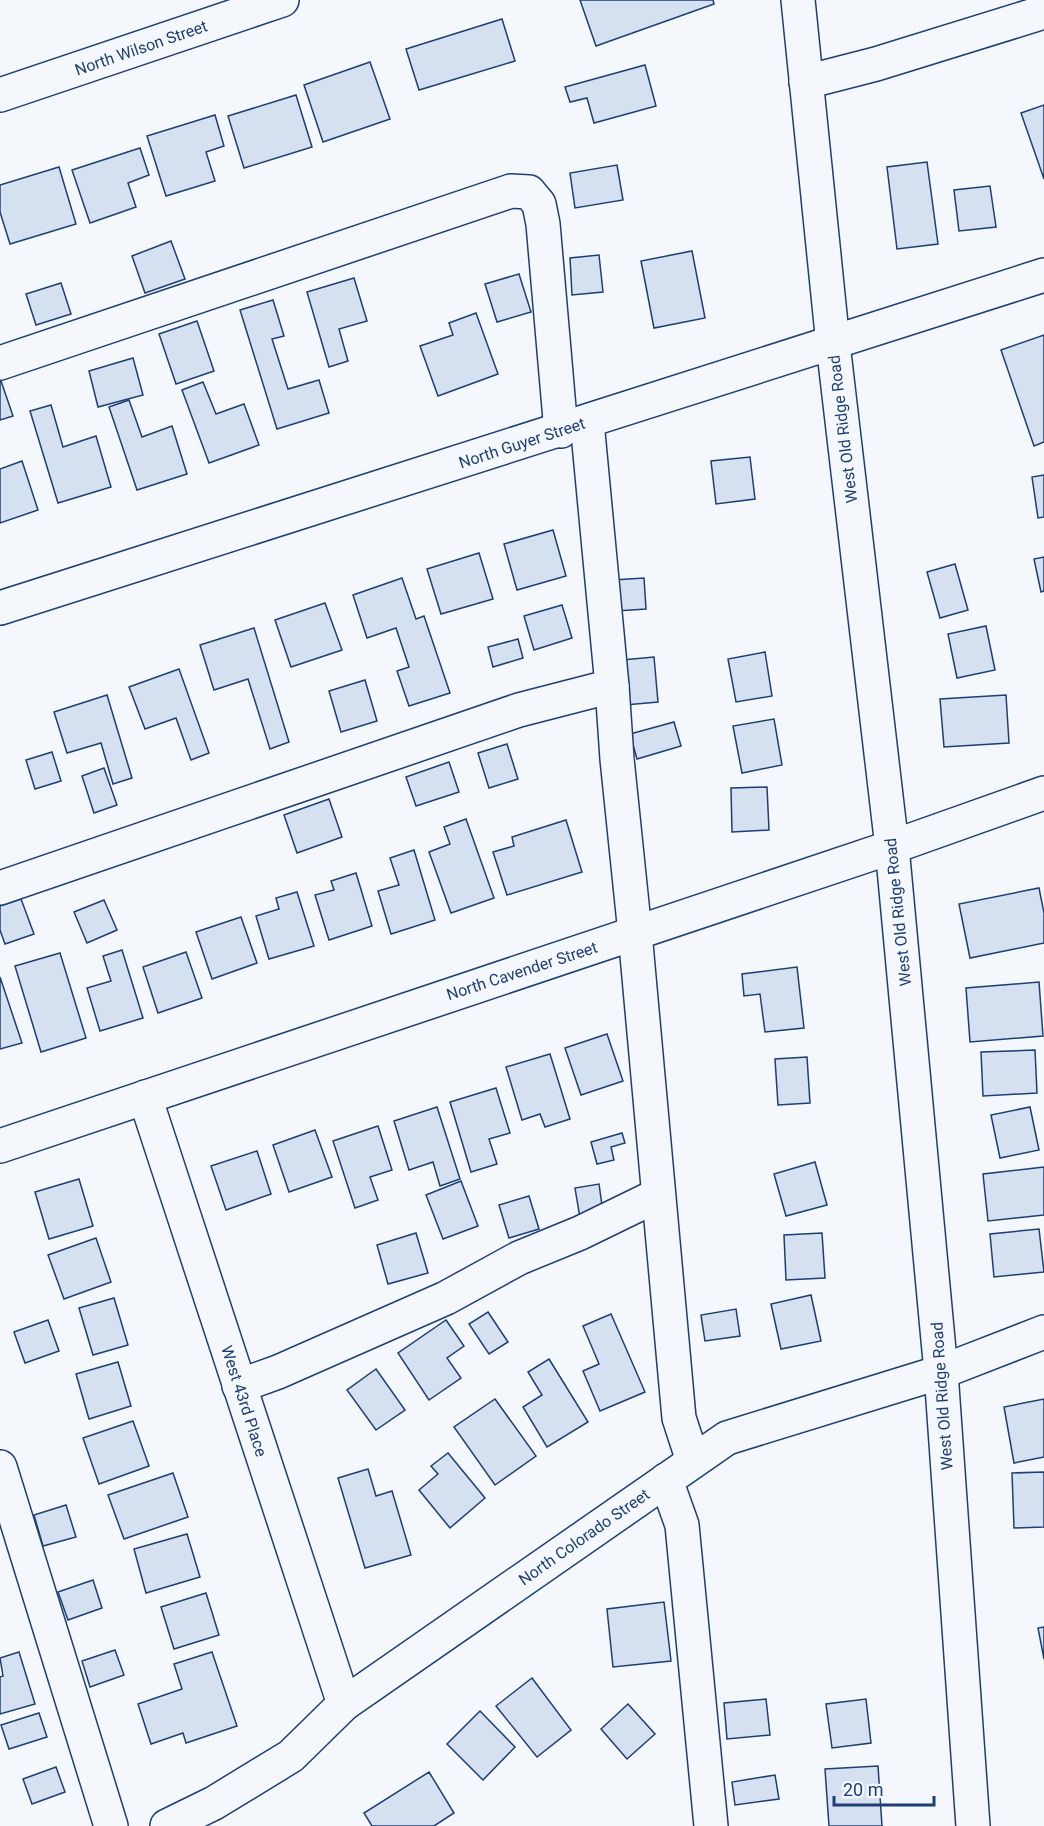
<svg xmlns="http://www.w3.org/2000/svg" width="1044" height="1826" font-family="Roboto,sans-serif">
<rect width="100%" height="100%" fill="#f4f7fb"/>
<!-- building -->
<g fill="#d5e0f0" stroke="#1d3f73" stroke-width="1.5">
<polygon points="580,0 713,0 714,4 596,46"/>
<polygon points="502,19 515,61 419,90 406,49"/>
<polygon points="370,62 390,119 323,142 304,85"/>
<polygon points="645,65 656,106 594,123 587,98 570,102 565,87"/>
<polygon points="296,95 312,147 244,168 228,116"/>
<polygon points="1044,105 1044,179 1021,113"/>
<polygon points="215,115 224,146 206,152 215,181 166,196 147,136"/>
<polygon points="140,148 149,175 128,183 136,207 90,223 72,170"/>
<polygon points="927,162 938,244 897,249 887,167"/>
<polygon points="617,165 623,200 575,208 570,173"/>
<polygon points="59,167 76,224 10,244 0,212 0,185"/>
<polygon points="990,186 996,227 959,231 954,190"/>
<polygon points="171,241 185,279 145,293 132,256"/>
<polygon points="692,251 705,318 654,328 641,261"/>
<polygon points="599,255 603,292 572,295 570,258"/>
<polygon points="519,274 531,312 497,322 485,284"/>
<polygon points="354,278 367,321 339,329 348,361 329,367 307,292"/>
<polygon points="61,283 71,314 36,325 26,294"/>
<polygon points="273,300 284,336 272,339 288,389 319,380 329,413 277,429 240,310"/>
<polygon points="476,313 498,374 438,396 420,346 453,335 449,323"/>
<polygon points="197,321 214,371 176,384 159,334"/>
<polygon points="1044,335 1044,442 1034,446 1001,350"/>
<polygon points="133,358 143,395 98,407 89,371"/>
<polygon points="0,378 13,416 0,420"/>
<polygon points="203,382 216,414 244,404 259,445 209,463 182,390"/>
<polygon points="129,400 142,437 172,426 187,474 137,490 109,407"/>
<polygon points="51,405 63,447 96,436 111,487 58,503 30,411"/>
<polygon points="750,457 755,499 716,504 711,461"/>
<polygon points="22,461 38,510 0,523 0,469"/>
<polygon points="1044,475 1044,517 1038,518 1032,477"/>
<polygon points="553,530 566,576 517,590 504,544"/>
<polygon points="479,553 493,599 441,614 427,569"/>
<polygon points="1044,557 1044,591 1041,592 1034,559"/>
<polygon points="955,564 968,610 940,618 927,572"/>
<polygon points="402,578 416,619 424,616 450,693 409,706 397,671 409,667 396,628 367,638 353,595"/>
<polygon points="644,578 646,609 616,611 613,580"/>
<polygon points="325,603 342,650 291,667 275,620"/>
<polygon points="562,605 572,638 534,650 524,616"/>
<polygon points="986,626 995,670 957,678 948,634"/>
<polygon points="254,628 289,742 270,749 248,679 214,690 200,645"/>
<polygon points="518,639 523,658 493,667 488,647"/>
<polygon points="765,652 772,696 736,702 728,659"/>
<polygon points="654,657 658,702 625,705 622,660"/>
<polygon points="179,669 209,753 191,760 176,718 145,729 129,687"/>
<polygon points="365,680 377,721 341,732 329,691"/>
<polygon points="107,695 132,778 113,784 101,743 67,753 54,712"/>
<polygon points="1006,695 1009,743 944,747 940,699"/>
<polygon points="774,719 782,765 742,773 733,726"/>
<polygon points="674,722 681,746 637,759 630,734"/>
<polygon points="507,744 518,779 489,788 478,753"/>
<polygon points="52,752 61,781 35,789 26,760"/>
<polygon points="449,762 459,792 416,806 406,777"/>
<polygon points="104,768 117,805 94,813 82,776"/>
<polygon points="767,787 769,830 732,832 731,788"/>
<polygon points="329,799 342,837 297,853 284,815"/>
<polygon points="466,819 494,898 451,913 429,852 450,844 444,827"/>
<polygon points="566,820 582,872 507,895 493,852 514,846 512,837"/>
<polygon points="414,850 435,920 391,934 378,891 399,885 390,858"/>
<polygon points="356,873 372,926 329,940 315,895 334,890 331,881"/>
<polygon points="1039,888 1044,913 1044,943 970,958 959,904"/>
<polygon points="297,892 314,946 269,959 256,916 279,909 276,898"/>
<polygon points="21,899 34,934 5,944 0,930 0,906"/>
<polygon points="104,900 117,930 87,943 74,912"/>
<polygon points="241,917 257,963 212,979 196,932"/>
<polygon points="122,950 143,1018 100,1031 87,988 111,981 103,956"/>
<polygon points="186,952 202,998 158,1013 143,967"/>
<polygon points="60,953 86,1038 41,1052 15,966"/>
<polygon points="797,967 804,1028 765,1032 760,994 744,996 742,974"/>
<polygon points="0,977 22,1043 0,1049"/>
<polygon points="1039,982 1043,1036 970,1042 966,988"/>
<polygon points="607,1034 623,1081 581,1095 565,1048"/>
<polygon points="1035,1050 1037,1093 983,1096 981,1052"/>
<polygon points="550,1054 570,1119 545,1127 540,1114 522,1120 506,1067"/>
<polygon points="807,1057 810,1103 778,1105 775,1059"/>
<polygon points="496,1088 510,1133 489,1139 497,1164 471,1172 450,1102"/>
<polygon points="437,1107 460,1179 440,1186 433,1162 409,1170 394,1121"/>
<polygon points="1030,1107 1039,1150 1000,1158 991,1115"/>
<polygon points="378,1126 392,1170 370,1177 378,1200 355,1208 333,1141"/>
<polygon points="315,1130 332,1177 289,1192 273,1145"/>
<polygon points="622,1133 625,1143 611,1147 614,1160 597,1164 591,1142"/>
<polygon points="257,1151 271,1194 226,1210 211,1166"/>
<polygon points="815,1162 827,1205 786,1216 774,1174"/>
<polygon points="1044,1167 1044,1215 988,1221 983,1174"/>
<polygon points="79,1179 93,1226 49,1239 35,1192"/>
<polygon points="461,1181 478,1226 443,1239 426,1195"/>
<polygon points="599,1184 604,1220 581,1224 575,1188"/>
<polygon points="529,1196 539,1229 509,1238 499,1205"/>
<polygon points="1039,1229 1044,1272 994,1277 990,1234"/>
<polygon points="416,1233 428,1273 388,1284 377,1245"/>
<polygon points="822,1233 825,1278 786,1280 784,1235"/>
<polygon points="96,1238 111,1282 64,1299 48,1255"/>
<polygon points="811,1295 821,1341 781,1349 771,1304"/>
<polygon points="114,1298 128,1345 93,1355 79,1308"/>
<polygon points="736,1309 740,1336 705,1341 701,1315"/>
<polygon points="488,1312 508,1342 489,1354 469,1324"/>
<polygon points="611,1314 645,1392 600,1411 583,1371 599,1364 583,1326"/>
<polygon points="48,1320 59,1351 25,1363 14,1332"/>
<polygon points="446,1320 464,1346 447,1358 461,1378 429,1400 398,1353"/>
<polygon points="549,1359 588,1422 547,1447 523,1407 542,1395 528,1372"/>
<polygon points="118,1362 131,1406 89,1419 76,1374"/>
<polygon points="376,1369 405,1410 376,1430 347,1390"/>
<polygon points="495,1399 536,1456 495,1485 454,1427"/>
<polygon points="1044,1399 1044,1457 1014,1463 1004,1407"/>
<polygon points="133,1421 149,1466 99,1484 83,1438"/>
<polygon points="448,1453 485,1498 450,1528 419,1490 438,1474 431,1466"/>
<polygon points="368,1469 376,1496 392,1491 411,1555 365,1568 338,1478"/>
<polygon points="1044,1472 1044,1527 1014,1528 1012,1473"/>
<polygon points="173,1473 188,1517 124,1539 108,1495"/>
<polygon points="66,1505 76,1537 43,1546 34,1515"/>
<polygon points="187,1534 200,1577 146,1593 134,1549"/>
<polygon points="93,1580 102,1608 68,1620 58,1592"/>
<polygon points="206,1593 219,1635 174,1649 161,1607"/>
<polygon points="664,1602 671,1661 613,1667 607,1609"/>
<polygon points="1044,1627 1044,1659 1038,1628"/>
<polygon points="115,1650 124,1675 90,1687 82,1661"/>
<polygon points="19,1652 35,1704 0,1714 0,1677 3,1676 0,1658"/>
<polygon points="212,1652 237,1726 186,1743 183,1733 151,1744 138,1704 182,1689 174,1664"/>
<polygon points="532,1678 571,1730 537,1757 496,1706"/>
<polygon points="766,1699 770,1735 727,1739 724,1703"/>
<polygon points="866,1699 871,1743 832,1748 826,1704"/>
<polygon points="628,1704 655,1734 627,1759 601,1729"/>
<polygon points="480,1711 515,1747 483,1780 447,1744"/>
<polygon points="39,1713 47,1737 9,1749 1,1725"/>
<polygon points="878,1766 882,1826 829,1826 825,1769"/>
<polygon points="56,1767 65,1792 32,1804 23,1779"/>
<polygon points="429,1772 454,1813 434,1826 372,1826 364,1813"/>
<polygon points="775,1775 779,1799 735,1805 732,1782"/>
</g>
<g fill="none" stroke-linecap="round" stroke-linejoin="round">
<defs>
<g id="minor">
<polyline points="798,0 833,344 892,847 941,1372 973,1826"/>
<polyline points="806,82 876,64 1044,12"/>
<polyline points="0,95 282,0"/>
<polyline points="0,363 511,191 529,192 539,204 543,224 561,431"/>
<polyline points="0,608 1044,275"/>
<polyline points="612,686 617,759 635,933 679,1418 693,1461"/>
<polyline points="0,888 519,710 612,686 587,422"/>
<polyline points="145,1097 344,1704"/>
<polyline points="0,1146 892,847 1044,793"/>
<polyline points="239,1386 278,1372 446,1298 519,1258 580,1233 658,1195"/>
<polyline points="0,1467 111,1826"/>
<polyline points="666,1480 682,1525 711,1826"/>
<polyline points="167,1826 214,1803 291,1756 344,1704 727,1438 941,1372 1044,1332"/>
</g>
</defs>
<!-- minor casing -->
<use href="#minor" stroke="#1d3f73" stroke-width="36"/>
<!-- minor -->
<use href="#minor" stroke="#f4f7fb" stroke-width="33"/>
</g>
<g text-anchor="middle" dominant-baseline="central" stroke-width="4.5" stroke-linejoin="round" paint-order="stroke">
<!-- street labels -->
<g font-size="16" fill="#1d3f73" stroke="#f4f7fb">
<text transform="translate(141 48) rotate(-19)">North Wilson Street</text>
<text transform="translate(843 429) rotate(-97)">West Old Ridge Road</text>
<text transform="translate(522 443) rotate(-18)">North Guyer Street</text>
<text transform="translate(898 912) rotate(-96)">West Old Ridge Road</text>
<text transform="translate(522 971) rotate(-18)">North Cavender Street</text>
<text transform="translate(942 1396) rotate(-94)">West Old Ridge Road</text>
<text transform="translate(244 1401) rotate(72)">West 43rd Place</text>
<text transform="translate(584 1537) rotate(-35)">North Colorado Street</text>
</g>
</g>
<!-- scale -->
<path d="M834 1796v9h100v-9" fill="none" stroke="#1d3f73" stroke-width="3"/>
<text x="843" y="1796" font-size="18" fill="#1d3f73" stroke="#f4f7fb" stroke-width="4.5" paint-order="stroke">20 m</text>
</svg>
